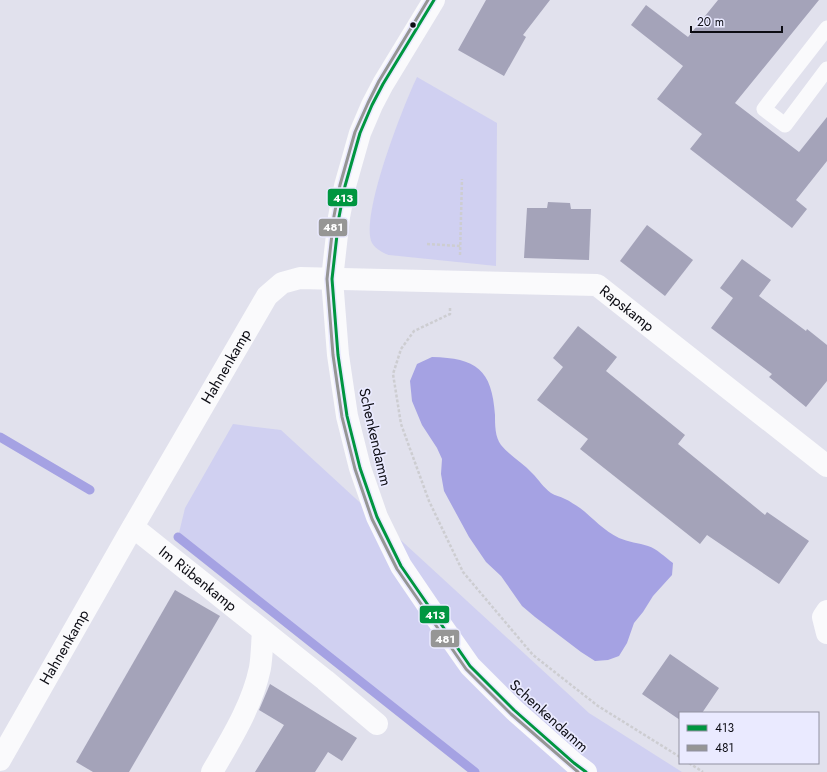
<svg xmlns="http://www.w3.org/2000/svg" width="827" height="772" font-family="Jost,sans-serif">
<rect width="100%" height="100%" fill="#e1e1ed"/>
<!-- green -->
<g fill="#d0d0f1">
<path d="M 417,77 L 497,123 L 496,266 L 389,255 C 383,253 376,249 372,243 C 359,217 404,104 417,77 Z"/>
<polygon points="233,424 281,430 589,713 682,772 474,772 418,725 178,537 185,508"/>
</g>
<!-- water -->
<path fill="#a5a2e3" d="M 432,357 C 476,358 492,369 495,415 C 495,425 495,437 501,445 C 510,456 523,463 532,473 C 539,480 543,487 551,493 C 555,496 560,496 565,499 C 570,501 575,505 580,508 C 593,518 604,531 619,538 C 628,542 639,543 648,546 C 657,549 665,557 673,563 L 672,575 L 653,596 L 643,612 L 634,623 L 627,643 L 619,656 L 608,660 L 595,661 L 581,652 L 535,617 L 522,606 L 501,576 L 486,562 L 469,537 L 444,491 L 441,474 L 442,459 L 437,448 L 422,425 L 412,401 L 410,381 L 417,364 Z"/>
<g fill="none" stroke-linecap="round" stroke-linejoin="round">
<!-- stream -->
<g stroke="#a5a2e3" stroke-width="9">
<polyline points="0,437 90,490"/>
<polyline points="178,537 475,772"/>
</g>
</g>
<!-- building -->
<g fill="#a4a3b9">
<polygon points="486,0 550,0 523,35 526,37 504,76 458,50"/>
<polygon points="718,0 819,0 735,103 799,152 827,117 827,161 796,200 807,209 792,228 690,149 702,134 657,99 683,66 631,25 646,5 688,37"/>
<polygon points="548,202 570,203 571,209 591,209 589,260 524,258 527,208 547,208"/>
<polygon points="647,225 693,260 665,296 620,261"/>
<polygon points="742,259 771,280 759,296 806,331 807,329 827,345 827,381 806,407 769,377 772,374 711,328 733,298 720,288"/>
<polygon points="578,326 617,357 606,371 685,435 678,444 765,515 767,512 809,541 779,584 707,535 700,544 580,449 588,439 537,400 563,367 553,358"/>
<polygon points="175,590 220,616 129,772 93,772 76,762"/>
<polygon points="670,654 719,688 702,713 680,713 680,720 642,694"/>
<polygon points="270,684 357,738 342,761 328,752 315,772 255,772 284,725 259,710"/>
</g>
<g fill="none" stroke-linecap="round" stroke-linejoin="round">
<!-- path -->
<g stroke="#cdcdd1" stroke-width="2.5" stroke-dasharray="3 2" stroke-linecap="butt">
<polyline points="427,244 460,246"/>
<polyline points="460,255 462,179"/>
<polyline points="450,308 450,314 414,331 401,349 393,374 401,424 429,501 463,572 533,655 598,706 680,757"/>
<polyline points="689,763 703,772"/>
</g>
<!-- lane -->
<polyline stroke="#fafafc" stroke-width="15" points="827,28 764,109 785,125 827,69"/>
<!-- street -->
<g stroke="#fafafc" stroke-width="22">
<path id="s1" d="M 133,527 L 325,680 L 377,724"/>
<polyline points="827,611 823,617 827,633"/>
<path id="s2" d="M 0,760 L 127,537 L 267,296 L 282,283 L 300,278 L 597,285 L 827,466"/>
<path d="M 212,772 C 231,739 252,706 260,668 C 262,656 262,643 263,631"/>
</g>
<!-- secondary -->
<polyline stroke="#fafafc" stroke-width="22" points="434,0 383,84 372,105 360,133 345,186 339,217 332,279 338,355 347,416 360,468 377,517 401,566 437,619 470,666 514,710 574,763 586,772"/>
<defs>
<polyline id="bus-1" points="434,0 383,84 372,105 360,133 345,186 339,217 332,279 338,355 347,416 360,468 377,517 401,566 470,666 514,710 574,763 586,772"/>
<polyline id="bus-2" points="428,0 379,81 368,103 355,132 340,185 334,216 327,279 333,355 342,417 355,469 372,519 397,569 466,669 511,714 578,772"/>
</defs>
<!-- bus-1 casing -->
<use href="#bus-1" stroke="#eaeaff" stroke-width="6"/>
<!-- bus-2 casing -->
<use href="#bus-2" stroke="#eaeaff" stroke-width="6"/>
<!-- bus-1 -->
<use href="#bus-1" stroke="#009640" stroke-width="3"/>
<!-- bus-2 -->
<use href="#bus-2" stroke="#969695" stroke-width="3"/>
</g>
<!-- markers -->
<circle fill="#0c0c13" stroke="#eaeaff" stroke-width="1.5" cx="413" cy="25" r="3.5"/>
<g text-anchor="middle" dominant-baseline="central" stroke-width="3.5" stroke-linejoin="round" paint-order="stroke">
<!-- street labels -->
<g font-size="15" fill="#0c0c13" stroke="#eaeaff">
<text stroke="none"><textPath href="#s2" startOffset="909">Rapskamp</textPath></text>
<text stroke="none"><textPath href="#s2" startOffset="454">Hahnenkamp</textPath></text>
<text transform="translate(375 437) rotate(77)">Schenkendamm</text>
<text stroke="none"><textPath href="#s1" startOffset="83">Im Rübenkamp</textPath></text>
<text stroke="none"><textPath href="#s2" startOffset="130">Hahnenkamp</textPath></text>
<text transform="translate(549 716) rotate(42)">Schenkendamm</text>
</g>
</g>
<g stroke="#eaeaff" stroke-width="1.5">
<rect x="327" y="188" width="31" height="19" rx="4" fill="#009640"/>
<rect x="318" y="218" width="30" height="19" rx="4" fill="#969695"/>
<rect x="419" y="605" width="31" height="19" rx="4" fill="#009640"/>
<rect x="430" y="629" width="30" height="19" rx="4" fill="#969695"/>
</g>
<g font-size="11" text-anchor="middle" font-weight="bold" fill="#fff">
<text x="343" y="202">413</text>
<text x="333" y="231">481</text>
<text x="435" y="619">413</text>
<text x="445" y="643">481</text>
</g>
<!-- legend -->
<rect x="679" y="712" width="140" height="52" fill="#eaeaff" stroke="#9191a1"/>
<rect x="687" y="725" width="20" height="6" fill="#009640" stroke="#9191a1"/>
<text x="715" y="732" font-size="12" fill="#0c0c13">413</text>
<rect x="687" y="745" width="20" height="6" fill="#969695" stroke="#9191a1"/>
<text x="715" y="752" font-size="12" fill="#0c0c13">481</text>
<!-- scale -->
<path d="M691 26v6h91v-6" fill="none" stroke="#0c0c13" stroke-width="2"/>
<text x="697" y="26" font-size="12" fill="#0c0c13" stroke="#eaeaff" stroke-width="3" paint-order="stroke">20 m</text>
</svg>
